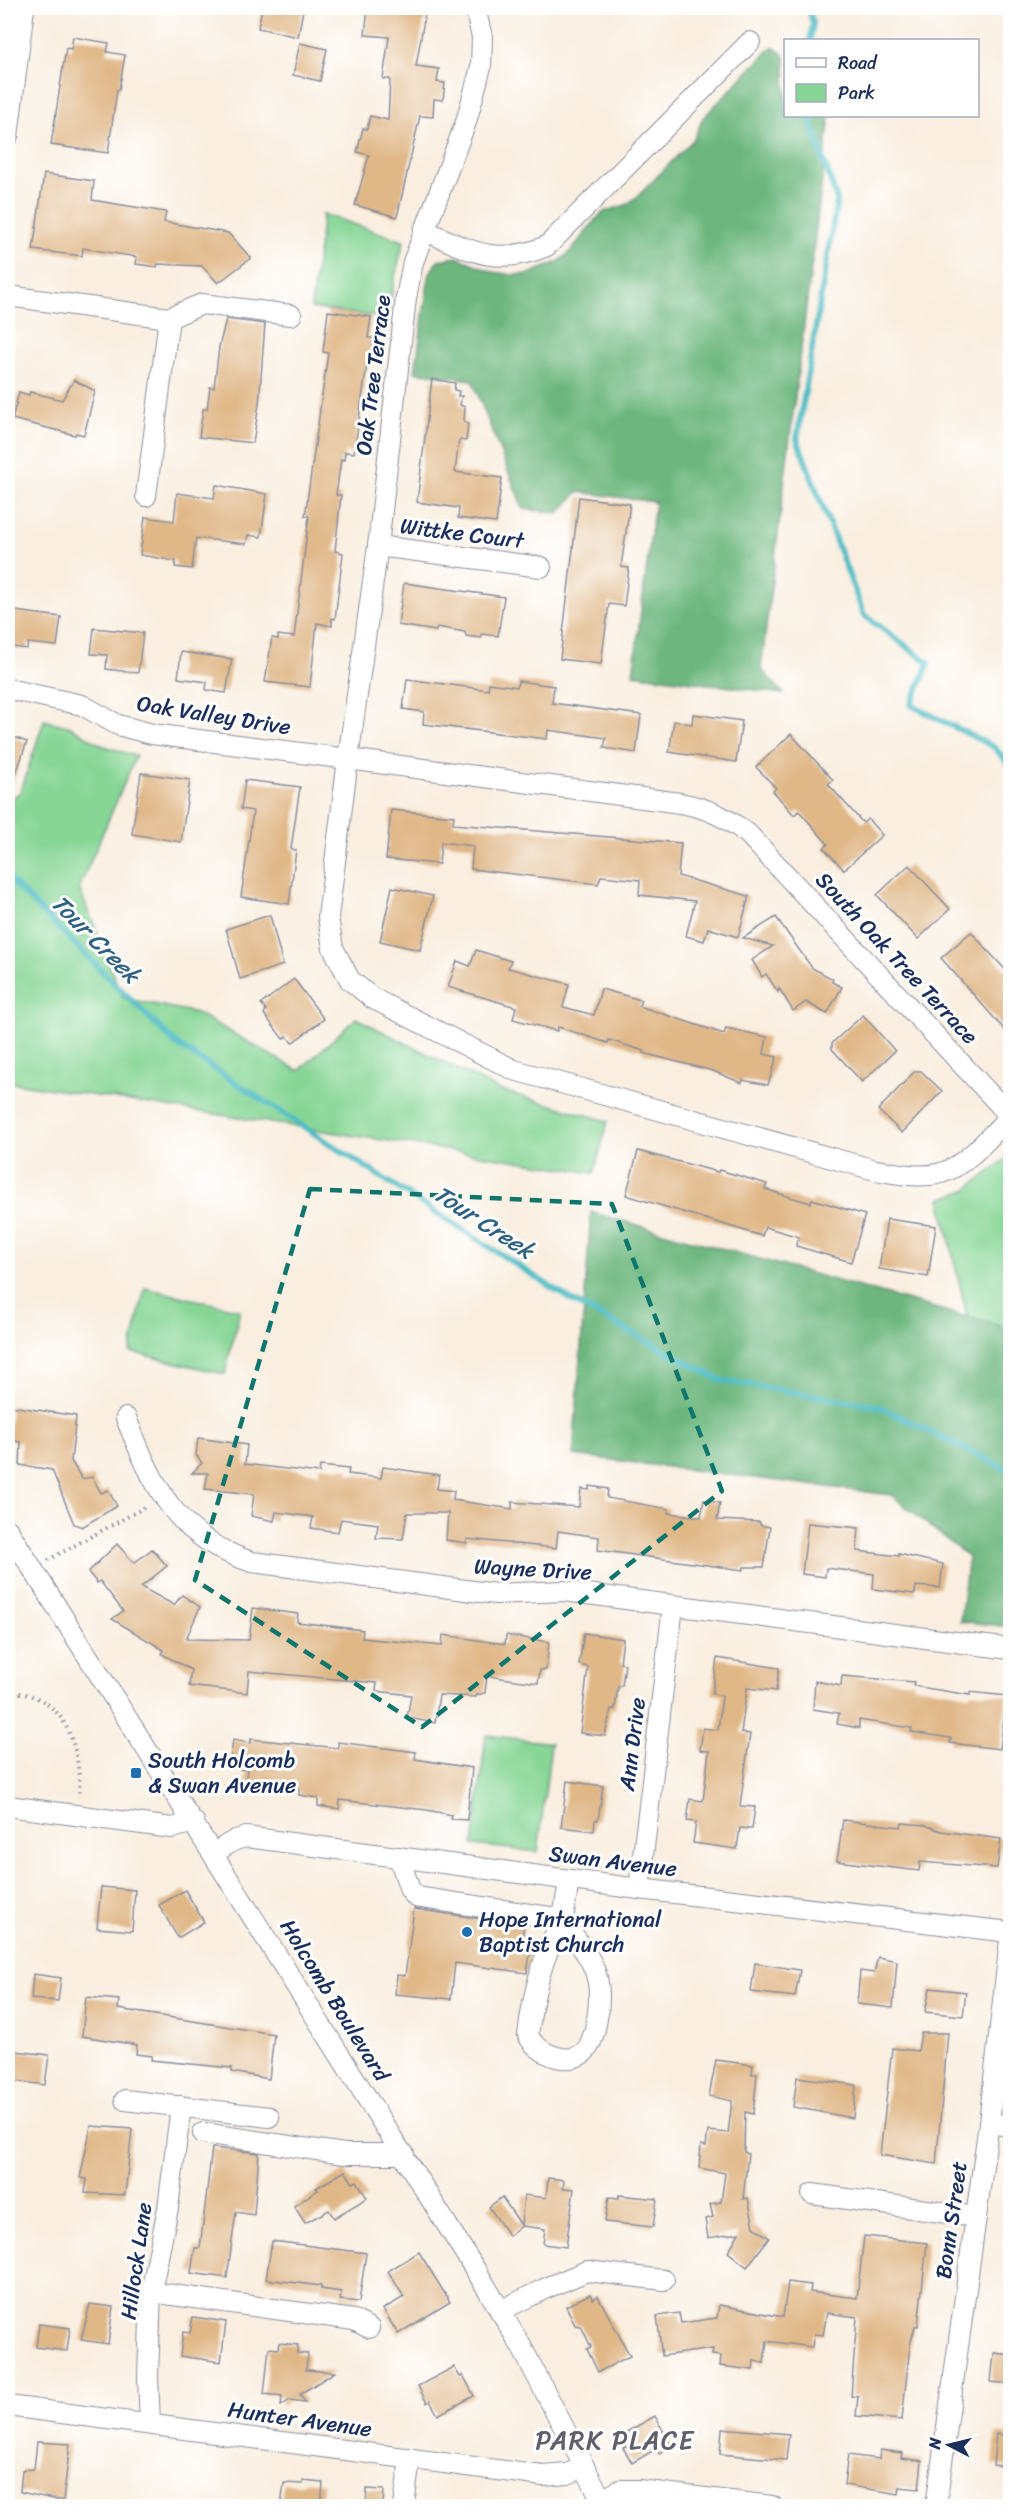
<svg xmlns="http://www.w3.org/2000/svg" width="1018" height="2514" font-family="Sriracha,sans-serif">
<rect width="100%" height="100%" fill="#fff"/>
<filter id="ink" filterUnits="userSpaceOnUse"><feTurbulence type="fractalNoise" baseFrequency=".0167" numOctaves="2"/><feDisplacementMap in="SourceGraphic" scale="12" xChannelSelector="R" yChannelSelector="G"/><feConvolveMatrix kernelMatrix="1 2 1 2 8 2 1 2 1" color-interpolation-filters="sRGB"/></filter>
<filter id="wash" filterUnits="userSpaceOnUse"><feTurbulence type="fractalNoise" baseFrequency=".008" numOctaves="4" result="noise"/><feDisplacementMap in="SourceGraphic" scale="24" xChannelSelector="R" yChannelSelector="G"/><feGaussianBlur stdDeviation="1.35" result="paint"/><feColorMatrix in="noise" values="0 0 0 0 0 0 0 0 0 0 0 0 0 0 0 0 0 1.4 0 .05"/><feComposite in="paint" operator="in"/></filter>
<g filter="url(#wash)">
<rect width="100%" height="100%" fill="#f9eedf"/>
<!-- green -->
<g fill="#87d695" stroke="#51827a" stroke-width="1.5">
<polygon points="323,214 404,241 394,280 388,318 311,308"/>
<polygon points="44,720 71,727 101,745 136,756 79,888 123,998 197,1013 299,1071 356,1018 499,1090 608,1121 594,1173 8,1082 8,802 21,791"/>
<polygon points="1010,1158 1010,1329 967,1317 940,1199 966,1190 1006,1159"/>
<polygon points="145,1288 240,1310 225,1374 130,1352"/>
<polygon points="486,1735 551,1743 538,1852 473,1845"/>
</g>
<!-- forest -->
<g fill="#6db77e" stroke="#44736e" stroke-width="1.5">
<polygon points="773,46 785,56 786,116 830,116 761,669 784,694 633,674 655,502 578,492 559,513 523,509 472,380 415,372 429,275 438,260 457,257 493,272 512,275 529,274 558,262 571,251 595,220 604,212 626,205 639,195 693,140 703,118"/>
<polygon points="591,1212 1010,1329 1010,1627 960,1621 968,1557 891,1495 573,1455"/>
</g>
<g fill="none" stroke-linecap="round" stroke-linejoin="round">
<!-- stream -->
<g stroke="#4ebcc4" stroke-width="6">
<polyline points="808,8 813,23 810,40"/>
<polyline points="809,116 837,200 797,439 864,615 929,663 911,705 994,747 1010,765"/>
<polyline points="8,878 176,1044 571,1300 720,1380 878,1406 1010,1471"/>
</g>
</g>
<g id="blocks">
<!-- building -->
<g fill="#e0b787">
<polygon points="262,8 303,10 298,37 258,28"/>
<polygon points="368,8 426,8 416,66 439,69 437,82 445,83 443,100 434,99 433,117 420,116 397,217 355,205 369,155 357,152 363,128 367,129 370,116 388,120 390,79 383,79 389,37 365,35"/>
<polygon points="73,37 109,43 107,52 125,55 119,90 117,90 108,153 51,145 66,48 71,49"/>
<polygon points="300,43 327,49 320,81 293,75"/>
<polygon points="44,174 94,181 92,200 166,212 164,222 228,233 251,258 218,283 202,266 158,264 157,267 136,264 137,257 83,248 82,256 33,250"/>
<polygon points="328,311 371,317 368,338 374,338 371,359 368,358 354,453 345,452 344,460 341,459 336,495 341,495 335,551 343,553 335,619 332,618 332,626 317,623 310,687 265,682 272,638 278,639 278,635 294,637 309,516 305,516 328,353 323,352"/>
<polygon points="226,319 265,324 259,404 253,443 199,437 203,409 207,409 210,387 214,388 219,347"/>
<polygon points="432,379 455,383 454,390 459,391 458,396 462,396 460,405 465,407 464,422 468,424 466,441 459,440 455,472 502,478 496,523 458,518 459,508 417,502"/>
<polygon points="74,380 95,391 84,435 76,433 75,435 12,419 19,392 29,395 30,392 62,400"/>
<polygon points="216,485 267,494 261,537 248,535 246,544 196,538 192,569 175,567 176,561 140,555 145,517 174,521 177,493 214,498"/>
<polygon points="579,497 630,504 621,567 629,568 624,606 609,604 601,664 560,659"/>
<polygon points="404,583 504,597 498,636 482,634 481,638 466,636 465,632 437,627 436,631 398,625"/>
<polygon points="8,610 61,617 57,646 28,643 27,649 12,647 12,641 8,640"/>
<polygon points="94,628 143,633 138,673 106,669 107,655 91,654"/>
<polygon points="181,652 232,659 226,693 206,690 207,682 178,678"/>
<polygon points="407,679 488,690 489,683 517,687 518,681 554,686 552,703 641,715 636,753 604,748 606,738 548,730 547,739 423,724 424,712 403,709"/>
<polygon points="693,714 742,721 736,762 669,752 674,721 692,724"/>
<polygon points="791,734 833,780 828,784 863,823 868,819 882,835 844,870 824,848 828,844 799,811 794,815 773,791 776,788 756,767"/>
<polygon points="8,735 27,742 10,791 8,790"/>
<polygon points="141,773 190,780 181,842 132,834"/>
<polygon points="245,780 300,787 291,849 296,850 289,904 241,897 253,811 241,809"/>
<polygon points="391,810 454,816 453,824 681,843 678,876 749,896 738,937 708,928 704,941 686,936 695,901 639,895 640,880 601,876 598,884 471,869 473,846 441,842 439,864 386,859"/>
<polygon points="909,865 950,909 918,939 877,895"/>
<polygon points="392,887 433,896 420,950 380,941"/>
<polygon points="270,915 283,965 240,979 226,929"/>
<polygon points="776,917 812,968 833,979 832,982 842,987 827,1014 806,1002 793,1011 779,988 778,992 766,974 762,977 752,960 773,946 743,938"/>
<polygon points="971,932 1011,976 1011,1037 941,958"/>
<polygon points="476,950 511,961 508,968 569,984 563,1007 594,1015 601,989 641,1000 639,1006 724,1034 726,1028 767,1037 764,1054 777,1057 768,1085 743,1080 742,1083 713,1071 643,1053 644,1051 609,1040 608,1043 558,1027 557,1031 513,1019 516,1007 448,987 457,961 470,966"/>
<polygon points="294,979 324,1019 292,1043 287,1036 283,1039 264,1014 266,1010 261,1004"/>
<polygon points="863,1015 895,1051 862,1082 832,1049 832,1043"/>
<polygon points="915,1071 921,1071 942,1091 902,1133 878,1110"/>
<polygon points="638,1151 718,1172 719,1170 767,1184 765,1189 790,1197 811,1203 812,1199 865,1215 851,1262 796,1246 799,1237 765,1227 762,1236 626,1195"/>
<polygon points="887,1219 936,1226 928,1277 879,1269"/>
<polygon points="11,1406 76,1416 71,1461 82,1479 92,1477 101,1493 108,1490 117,1506 82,1527 74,1524 52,1470 20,1465 21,1442 8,1440"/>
<polygon points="198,1438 247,1445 245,1464 319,1473 320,1466 349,1469 348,1474 381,1478 383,1467 439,1475 437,1489 454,1491 453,1500 512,1509 512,1502 579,1507 581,1489 589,1490 589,1486 608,1489 607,1498 669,1509 668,1513 701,1517 704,1500 720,1503 717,1520 760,1522 760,1525 770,1527 764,1567 744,1567 743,1570 598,1550 599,1537 558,1531 556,1548 467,1539 467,1543 446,1540 448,1513 407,1513 403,1539 376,1538 378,1524 341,1519 338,1532 311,1528 313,1517 276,1512 274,1521 251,1516 254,1494 205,1489 208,1473 192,1473 202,1463 196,1455"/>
<polygon points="808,1523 859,1528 857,1551 899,1556 899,1554 943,1564 940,1588 916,1586 915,1594 873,1589 874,1574 826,1568 825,1577 802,1574"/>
<polygon points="117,1544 134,1563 152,1549 167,1566 141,1587 174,1605 182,1595 200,1607 186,1639 249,1640 253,1608 298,1614 297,1622 363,1630 362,1638 442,1646 443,1635 505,1644 506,1635 549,1642 546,1670 540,1670 538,1683 487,1676 485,1693 476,1695 476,1697 439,1695 435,1723 407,1718 411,1695 376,1691 377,1683 249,1671 247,1693 189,1686 191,1670 162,1654 164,1650 112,1619 123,1611 100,1581 97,1583 88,1572"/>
<polygon points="584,1633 623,1639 620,1663 625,1664 622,1686 618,1686 615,1709 611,1709 605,1736 580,1733 588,1667 579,1665"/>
<polygon points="717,1658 779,1668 776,1691 747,1688 741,1733 750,1734 740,1806 755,1807 752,1829 740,1828 737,1849 693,1843 696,1822 687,1821 690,1799 703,1801 709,1751 700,1750 703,1728 718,1730 722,1696 712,1694"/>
<polygon points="842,1676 914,1682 913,1686 970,1695 970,1692 1007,1696 1000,1749 950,1743 951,1738 911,1732 912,1728 859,1720 859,1728 837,1724 839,1713 813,1709 815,1681 841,1686"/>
<polygon points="251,1739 338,1748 338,1742 416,1752 415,1759 472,1768 467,1820 451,1819 452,1815 427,1810 340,1800 339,1809 318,1806 318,1798 299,1795 299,1790 245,1783 247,1770 229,1768 233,1740 250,1743"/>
<polygon points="567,1781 603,1786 598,1820 595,1820 594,1831 561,1827"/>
<polygon points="843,1820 901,1827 902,1823 925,1825 941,1831 1001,1839 997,1868 920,1862 919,1871 837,1861"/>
<polygon points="101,1887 135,1890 132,1931 97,1928"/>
<polygon points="185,1890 204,1922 178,1938 159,1905"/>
<polygon points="414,1909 524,1925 521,1946 531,1948 527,1973 455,1963 451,1999 395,1994 397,1975 405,1976"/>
<polygon points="878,1957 897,1961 893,2008 857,2004 860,1971 874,1973"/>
<polygon points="755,1963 800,1970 795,1997 751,1992"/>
<polygon points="33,1974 61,1978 58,2001 31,1999"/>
<polygon points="930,1988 966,1992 963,2016 925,2012"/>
<polygon points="86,1997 119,2000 118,2009 274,2034 269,2079 232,2072 232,2068 151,2060 152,2056 136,2054 137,2045 82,2036"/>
<polygon points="921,2033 948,2033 936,2164 880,2155 892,2048 918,2051"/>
<polygon points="8,2050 49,2055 45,2085 9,2080"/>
<polygon points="716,2060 753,2065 752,2074 757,2074 753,2114 745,2112 744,2152 748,2154 743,2199 748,2198 754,2227 769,2238 747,2267 728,2252 739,2233 708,2238 705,2219 713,2217 710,2204 721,2202 725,2173 699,2168 701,2145 706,2146 708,2131 728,2133 732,2101 709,2096"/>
<polygon points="797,2077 856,2085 853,2118 793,2107"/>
<polygon points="91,2126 132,2129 125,2195 85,2193 87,2179 80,2178"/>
<polygon points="212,2148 259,2153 254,2215 236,2212 227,2278 191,2273 195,2248 200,2248"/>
<polygon points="345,2171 353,2183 357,2181 367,2198 334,2218 329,2210 305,2223 294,2206 318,2190 316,2188"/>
<polygon points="548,2178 564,2180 563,2188 574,2189 566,2247 543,2244 545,2229 522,2226 509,2236 489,2207 502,2197 521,2225 524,2195 546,2198"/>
<polygon points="619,2195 657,2199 653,2227 605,2222 609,2197 619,2198"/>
<polygon points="864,2236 927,2243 918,2326 915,2326 910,2345 902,2420 856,2416 858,2397 851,2396 857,2317 827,2313 823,2335 814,2334 812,2347 767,2341 764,2363 754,2361 753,2370 720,2366 721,2356 712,2355 713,2349 662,2356 657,2316 679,2313 681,2323 717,2318 719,2305 783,2317 788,2282 811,2285 810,2292 857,2298"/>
<polygon points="272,2241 366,2253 359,2302 340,2300 341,2292 321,2289 321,2286 266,2279"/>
<polygon points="419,2252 450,2302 398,2334 383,2309 404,2297 388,2271"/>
<polygon points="590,2294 593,2299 598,2296 630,2356 598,2372 587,2349 591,2347 581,2326 575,2325 566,2306"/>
<polygon points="90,2304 113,2307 108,2344 81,2340"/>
<polygon points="193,2317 226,2322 221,2362 180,2356 183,2332 190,2333"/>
<polygon points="39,2324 70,2328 67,2351 36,2347"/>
<polygon points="279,2343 298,2345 297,2353 308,2354 306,2370 335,2372 300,2394 305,2402 290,2400 281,2406 282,2396 264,2394 269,2348 278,2349"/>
<polygon points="994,2353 1011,2355 1011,2384 991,2382"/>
<polygon points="454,2367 460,2377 463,2375 474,2396 438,2415 430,2401 427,2403 418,2386"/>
<polygon points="655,2416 672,2447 659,2454 656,2449 632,2463 623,2448 626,2447 623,2442 627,2440 623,2434"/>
<polygon points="722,2428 789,2434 786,2460 720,2454"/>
<polygon points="996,2434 1011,2436 1011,2467 993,2465"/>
<polygon points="37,2442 70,2444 63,2501 20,2492 22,2470 34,2469"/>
<polygon points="880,2450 902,2453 901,2458 922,2461 919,2489 900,2487 899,2494 844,2485 848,2455 879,2459"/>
<polygon points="303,2481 323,2483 321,2506 281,2506 284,2483 303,2484"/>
<polygon points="367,2489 384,2490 383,2506 366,2506"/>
</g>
</g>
</g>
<g filter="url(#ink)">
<use href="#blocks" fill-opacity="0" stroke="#8a8e9e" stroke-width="1.5"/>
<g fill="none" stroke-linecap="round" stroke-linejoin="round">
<defs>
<g id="minor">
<polyline points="8,136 24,8"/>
<path d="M 424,230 C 470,251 497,267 547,246 L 750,42"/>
<polyline points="8,296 169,318"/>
<polyline points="169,318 202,304 291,315"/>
<polyline points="146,496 169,318"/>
<polyline points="378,546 541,567"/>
<polyline points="8,689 82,705 118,725 152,734 348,759 378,546 406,298 413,262 466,122 481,67 482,37 475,8"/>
<path d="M 348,759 L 680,803 C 708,808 726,817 748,834 L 1010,1116 C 993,1133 965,1167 941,1173 C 920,1179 896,1173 875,1170 L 514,1070 L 372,998 L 350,980 L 333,948 L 328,917 Z"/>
<path d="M 126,1418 C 154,1487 176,1538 252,1562 L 496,1594 L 564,1591 L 1010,1649"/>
<polyline points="8,1530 485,2285 521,2346 605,2506"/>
<polyline points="8,1806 172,1828 194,1822"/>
<polyline points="214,1853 235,1840 246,1837 639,1889 1010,1932"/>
<polyline points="399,1857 410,1890 416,1897 563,1919 569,1880"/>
<polyline points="639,1889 673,1606"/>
<path d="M 563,1919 C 575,1941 594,1957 598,1983 C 601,2000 597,2030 589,2046 C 575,2070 537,2055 528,2035 C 533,1994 542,1956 563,1919 Z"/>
<polyline points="125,2100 269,2117"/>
<polyline points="989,2123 1010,2126"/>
<polyline points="203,2133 344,2154 404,2154"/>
<polyline points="812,2194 976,2217"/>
<polyline points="151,2292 354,2320 369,2328"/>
<polyline points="500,2311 544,2289 587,2271 664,2280"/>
<polyline points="8,2406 543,2476 568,2474 584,2466"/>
<polyline points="150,2424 148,2377 151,2292 168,2208 181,2106"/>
<polyline points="602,2500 620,2490 639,2490 772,2506"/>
<polyline points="404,2506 410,2458"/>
<polyline points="936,2506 989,2123 1010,1940"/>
</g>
</defs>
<!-- minor casing -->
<use href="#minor" stroke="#8a8e9e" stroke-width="22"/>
<!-- path -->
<g stroke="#8a8e9e" stroke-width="4" stroke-dasharray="1.5 4.5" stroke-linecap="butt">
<polyline points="48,1560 147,1506"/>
<path d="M 8,1690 C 17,1693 30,1694 39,1699 C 73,1715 81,1764 79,1797"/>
</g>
<!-- minor -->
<use href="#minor" stroke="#fff" stroke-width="20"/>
</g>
</g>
<!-- marked area -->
<path fill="none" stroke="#0f766e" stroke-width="4.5" stroke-dasharray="12 8" stroke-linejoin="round" d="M 310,1189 L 612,1204 L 722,1491 L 422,1727 L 195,1580 Z"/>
<!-- markers -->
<g fill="#1f6fb2" stroke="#fff" stroke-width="2">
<rect x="130" y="1767" width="12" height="12" rx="3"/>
<circle cx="467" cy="1932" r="6"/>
</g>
<g text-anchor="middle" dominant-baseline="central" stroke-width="6" stroke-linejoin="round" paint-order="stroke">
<!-- street labels -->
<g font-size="22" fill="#1b2f5e" stroke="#fff">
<text transform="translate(373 375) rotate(-83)">Oak Tree Terrace</text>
<text transform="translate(462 533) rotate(7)">Wittke Court</text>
<text transform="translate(214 715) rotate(9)">Oak Valley Drive</text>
<text transform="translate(897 958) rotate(47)">South Oak Tree Terrace</text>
<text transform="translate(533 1569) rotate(3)">Wayne Drive</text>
<text transform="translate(632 1744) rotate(-83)">Ann Drive</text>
<text transform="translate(613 1861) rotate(7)">Swan Avenue</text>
<text transform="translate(335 2000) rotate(58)">Holcomb Boulevard</text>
<text transform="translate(951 2220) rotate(-82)">Bonn Street</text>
<text transform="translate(136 2261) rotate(-82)">Hillock Lane</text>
<text transform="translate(300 2419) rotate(8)">Hunter Avenue</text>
</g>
<!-- poi labels -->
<g font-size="22" fill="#1b2f5e" stroke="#fff" text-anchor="start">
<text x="148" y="1760">South Holcomb<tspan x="148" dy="25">&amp; Swan Avenue</tspan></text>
<text x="479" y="1919">Hope International<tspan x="479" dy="25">Baptist Church</tspan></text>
</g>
<!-- water labels -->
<g font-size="24" font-style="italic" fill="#2d6082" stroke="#fff">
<text transform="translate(96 939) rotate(45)">Tour Creek</text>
<text transform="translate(484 1222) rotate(33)">Tour Creek</text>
</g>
<!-- quarter labels -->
<g font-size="26" letter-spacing="1.5" fill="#605f6c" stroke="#fff">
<text x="615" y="2440">PARK PLACE</text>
</g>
</g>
<!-- margin -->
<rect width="1018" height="2514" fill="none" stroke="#fff" stroke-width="30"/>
<!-- legend -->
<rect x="784" y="39" width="195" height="78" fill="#ffffff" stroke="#a4acbf" stroke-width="1.5"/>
<rect x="796" y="58" width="30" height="9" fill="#ffffff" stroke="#a4acbf" stroke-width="1.5"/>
<text x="838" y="69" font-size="18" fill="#1b2f5e">Road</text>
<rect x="796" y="84" width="30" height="18" fill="#87d695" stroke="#a4acbf" stroke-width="1.5"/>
<text x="838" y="99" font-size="18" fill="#1b2f5e">Park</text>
<!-- north arrow -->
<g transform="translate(949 2445) rotate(277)" stroke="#ffffff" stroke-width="4.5" paint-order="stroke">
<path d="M0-4.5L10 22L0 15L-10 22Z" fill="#1b2f5e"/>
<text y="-9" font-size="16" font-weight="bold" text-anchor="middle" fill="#1b2f5e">N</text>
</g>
</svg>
